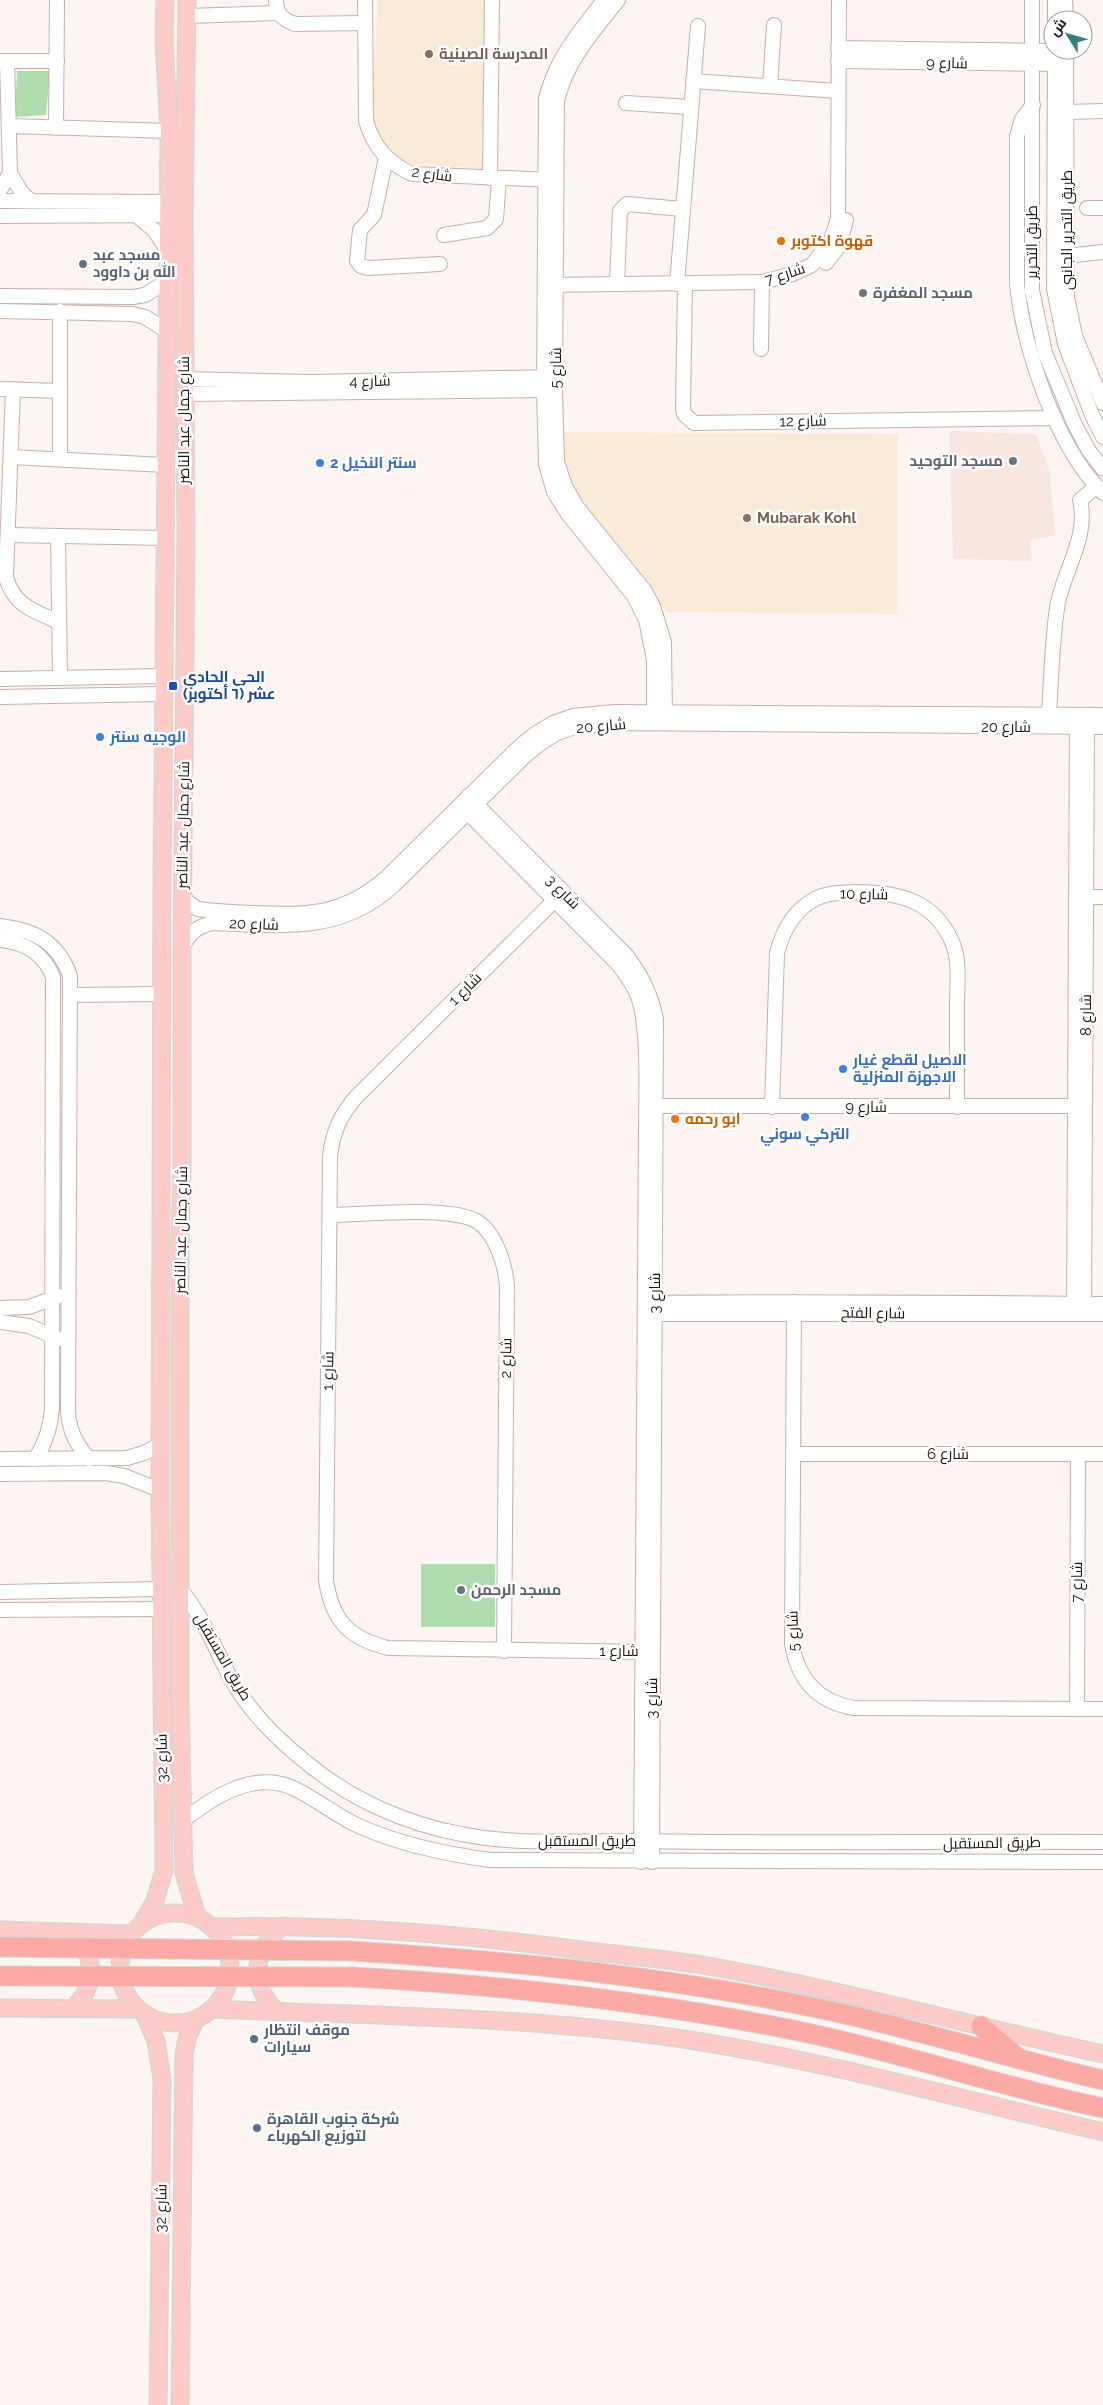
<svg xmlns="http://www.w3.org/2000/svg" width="1103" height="2405" font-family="Raleway,Cairo,sans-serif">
<rect width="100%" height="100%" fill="#fdf5f2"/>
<!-- built -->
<polygon fill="#f8e7e1" points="949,431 1036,434 1050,473 1055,536 1030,539 1032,561 953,559"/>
<!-- education -->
<g fill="#f9ebd8">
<polygon points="378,0 484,0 484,169 404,163 386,151 374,130 371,108"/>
<polygon points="562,432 898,434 897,614 667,612 622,549 570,487 560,458"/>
</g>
<!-- green -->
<g fill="#b0ddb0">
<polygon points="17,71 50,71 46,115 15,117"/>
<rect x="421" y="1564" width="74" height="63"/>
</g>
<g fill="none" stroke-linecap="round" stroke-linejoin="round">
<defs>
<g id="minor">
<path d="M 276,0 C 276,14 283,20 295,24 L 365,23"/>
<path d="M 365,0 L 366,121 C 374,148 388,163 412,174 L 552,180"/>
<path d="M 604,0 C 579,33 556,58 546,99 L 544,390 L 546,464 L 554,492 L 568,514 L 634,596 L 646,620 L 654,660 L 654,719"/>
<path d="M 618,0 C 593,32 566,61 557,101 L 555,390 L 557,462 L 565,486 L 577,507 L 644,590 L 653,606 L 664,642 L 665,720"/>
<polyline points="1032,0 1032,290 1045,353 1075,425 1089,451 1103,469"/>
<polyline points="1055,0 1055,20"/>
<polyline points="1065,0 1066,20"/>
<polyline points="187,16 278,13"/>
<polyline points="838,48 1055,51"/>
<polyline points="1055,50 1054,289 1065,344 1092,415 1103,437"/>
<polyline points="1066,50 1067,297 1075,336 1103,403"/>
<polyline points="0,61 57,61"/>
<polyline points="7,61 10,173 22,193 31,201"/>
<polyline points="838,61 1056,64"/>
<polyline points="693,81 838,91"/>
<polyline points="770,86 774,25"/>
<polyline points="626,103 690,107"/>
<path d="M 1033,105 L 1022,119 L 1017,136 L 1017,285 C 1024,349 1056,447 1103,493"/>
<polyline points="1068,112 1103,111"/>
<polyline points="9,126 169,131"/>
<polyline points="56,128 57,0"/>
<polyline points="386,158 374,215 360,230 357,261 361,266 368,268 440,264"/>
<polyline points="490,178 492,0"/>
<polyline points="0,190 10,173"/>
<polyline points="0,201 168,202"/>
<polyline points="1087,208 1103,208"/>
<polyline points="136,215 154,230 167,250"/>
<polyline points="0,216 168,215"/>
<polyline points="444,235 487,228 496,219 499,179"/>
<polyline points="1066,256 1103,252"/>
<polyline points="826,263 839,246 846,220"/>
<polyline points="617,284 620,211 627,204 682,209"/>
<polyline points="677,284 698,26"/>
<polyline points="685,284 683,408 684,414 694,423 1055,418"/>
<polyline points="549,285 762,282 793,274 812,265 831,240 838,219 839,0"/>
<polyline points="0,296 133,297 145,295 167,281"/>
<polyline points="0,311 132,314 145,317 167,331"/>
<polyline points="60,311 60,459"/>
<polyline points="761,349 762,282"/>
<polyline points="184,379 312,382 552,377"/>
<polyline points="0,389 60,391"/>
<path d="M 13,389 L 6,577 C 14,606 34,611 59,622"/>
<polyline points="184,394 553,390"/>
<polyline points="11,457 165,465"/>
<polyline points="8,535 165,538"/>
<polyline points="58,536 60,678"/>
<polyline points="0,679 163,676"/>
<polyline points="0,697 163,694"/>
<path d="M 1049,716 C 1051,680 1052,643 1057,608 C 1063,570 1089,539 1080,500 L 1096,487"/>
<path d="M 468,796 L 626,955 C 642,975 651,994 656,1019 L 652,1862"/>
<path d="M 460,805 L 617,963 C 626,974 634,985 639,999 C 649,1032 646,1093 646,1129 L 641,1862"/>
<path d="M 563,892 L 356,1097 C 340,1116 333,1131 330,1156 L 326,1580 C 332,1620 348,1638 388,1648 L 652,1652"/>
<path d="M 182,895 L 189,903 L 198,909 C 217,912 236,912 256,913 C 308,916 346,914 387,877 L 519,747 L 535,734 L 553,723 L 573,716 L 614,712 L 1103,715"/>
<polyline points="1078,897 1103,897"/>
<path d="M 0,926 C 35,930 58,942 70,976 L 68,1413 C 70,1432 76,1444 89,1459"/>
<path d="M 0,940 C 24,942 44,953 53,977 L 52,1409 C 50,1428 46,1442 35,1459"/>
<path d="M 182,947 C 190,933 196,927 212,923 C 280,925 340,935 394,885 L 526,755 L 541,743 L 557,733 L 575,727 L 615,723 L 1103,727"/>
<polyline points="71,995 161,994"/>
<polyline points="649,1106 1085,1106"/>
<path d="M 772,1107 L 777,953 C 783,930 794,910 815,899 C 828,892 842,893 856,892 C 898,892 935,900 953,944 C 960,962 957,985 957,1004 C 957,1038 957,1073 957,1107"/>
<path d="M 330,1215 C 364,1215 452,1205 478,1222 C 496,1234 506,1267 507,1287 L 504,1651"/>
<path d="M 794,1302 L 792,1644 C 798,1680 818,1702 854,1708 L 1103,1709"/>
<path d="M 646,1303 C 799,1301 951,1303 1103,1304"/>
<polyline points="0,1308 29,1307 59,1296"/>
<polyline points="647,1314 1103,1314"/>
<polyline points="1074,1314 1077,719"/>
<polyline points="1084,1314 1087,720"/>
<polyline points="0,1322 29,1326 59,1339"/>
<polyline points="793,1454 1103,1454"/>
<polyline points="0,1459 127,1458 144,1453 161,1444"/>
<polyline points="0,1474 106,1473 124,1476 160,1490"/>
<path d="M 180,1589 C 204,1618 214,1646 231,1679 C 249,1711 278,1740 307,1763 C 350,1799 406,1824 461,1834 C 519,1846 582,1840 642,1841 C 796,1844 949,1841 1103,1842"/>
<polyline points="0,1592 161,1589"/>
<polyline points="0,1610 161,1609"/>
<polyline points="1077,1709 1078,1455"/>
<path d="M 184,1820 C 213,1797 256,1769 295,1789 C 318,1800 338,1817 361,1827 C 402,1845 445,1854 490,1860 L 1103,1862"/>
</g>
<g id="major">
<polyline points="187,0 184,216 186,538 182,954 182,1166 180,1243 180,1704 184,1873 197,1916"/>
<circle cx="175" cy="1968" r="55"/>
<polyline points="142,1923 155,1901 164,1870 160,1490 162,890 169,131 164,41 165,0"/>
<path d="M 214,1927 C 339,1924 464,1934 588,1951 C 624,1955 660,1959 696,1964 C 833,1987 967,2025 1103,2054"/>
<polyline points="0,1930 131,1934"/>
<polyline points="0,2008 138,2009"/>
<path d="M 73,2008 C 94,1989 97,1960 78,1939"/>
<path d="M 212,2009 C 373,2016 536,2016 696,2041 C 834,2063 967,2101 1103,2132"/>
<path d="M 278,2012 C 249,1987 252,1947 283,1926"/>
<polyline points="145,2015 156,2041 162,2079 158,2405"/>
<polyline points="180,2405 184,2055 187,2038 196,2019"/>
</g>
<g id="highway">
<path d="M 351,1951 C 512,1961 674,1977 831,2011 C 923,2031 1012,2059 1103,2080"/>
<path d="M 352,1977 C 501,1985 651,2001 798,2031 C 901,2052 1000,2087 1103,2108"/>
<polyline points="981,2026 1019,2059"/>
</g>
</defs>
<!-- minor casing -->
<use href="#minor" stroke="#c4b0a9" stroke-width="16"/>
<!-- major casing -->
<use href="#major" stroke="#d6d5d4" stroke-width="19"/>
<!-- highway casing -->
<use href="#highway" stroke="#d6d5d4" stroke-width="21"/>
<!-- minor -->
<use href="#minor" stroke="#fff" stroke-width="14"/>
<!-- major -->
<use href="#major" stroke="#fdccc9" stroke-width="16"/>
<!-- highway -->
<use href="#highway" stroke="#fbaaa5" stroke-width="19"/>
<defs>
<g id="highway-bridge">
<polyline points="0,1947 351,1951"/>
<polyline points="0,1976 352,1977"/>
</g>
</defs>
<!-- highway-bridge casing -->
<use href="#highway-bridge" stroke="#d6d5d4" stroke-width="21" stroke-linecap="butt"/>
<!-- highway-bridge -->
<use href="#highway-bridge" stroke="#fbaaa5" stroke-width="19"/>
</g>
<!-- markers -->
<g fill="#8d6e63" stroke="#fff" stroke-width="2">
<circle cx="429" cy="54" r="5"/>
<circle cx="747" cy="518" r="5"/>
</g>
<g fill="#e8710a" stroke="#fff" stroke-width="2">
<circle cx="781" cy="241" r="5"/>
<circle cx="675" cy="1119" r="5"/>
</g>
<g fill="#6b7280" stroke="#fff" stroke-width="2">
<circle cx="83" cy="264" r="5"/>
<circle cx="863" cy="293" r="5"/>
<circle cx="1013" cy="461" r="5"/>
<circle cx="461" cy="1590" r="5"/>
</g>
<g fill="#3f7fe0" stroke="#fff" stroke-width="2">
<circle cx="320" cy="463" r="5"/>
<circle cx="100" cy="737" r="5"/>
<circle cx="843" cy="1069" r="5"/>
<circle cx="805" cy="1117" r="5"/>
</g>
<rect fill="#1a4fb4" stroke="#fff" stroke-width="2" x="168" y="681" width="10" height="10" rx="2.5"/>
<g fill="#5c6f8a" stroke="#fff" stroke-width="2">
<circle cx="254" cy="2039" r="5"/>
<circle cx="257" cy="2128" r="5"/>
</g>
<g text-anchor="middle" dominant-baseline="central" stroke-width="5" stroke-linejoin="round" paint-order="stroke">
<!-- education labels -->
<g font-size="15" font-weight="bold" fill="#785e54" stroke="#fff" text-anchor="start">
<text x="439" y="54">المدرسة الصينية</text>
<text x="757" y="518">Mubarak Kohl</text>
</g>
<!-- street labels -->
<g font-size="15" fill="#1a1411" stroke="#fff">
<text transform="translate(947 63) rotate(1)">شارع 9</text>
<text transform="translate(432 174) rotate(7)">شارع 2</text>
<text transform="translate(1067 230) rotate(-90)">طريق التحرير الجانبى</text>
<text transform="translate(1032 242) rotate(-90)">طريق التحرير</text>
<text transform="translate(785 274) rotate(-18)">شارع 7</text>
<text transform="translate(556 368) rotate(-90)">شارع 5</text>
<text transform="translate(370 381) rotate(-1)">شارع 4</text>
<text transform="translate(184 420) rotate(-90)">شارع جمال عبد الناصر</text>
<text transform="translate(803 421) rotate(-1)">شارع 12</text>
<text transform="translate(601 726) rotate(-5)">شارع 20</text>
<text x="1006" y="727">شارع 20</text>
<text transform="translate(183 825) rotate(-89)">شارع جمال عبد الناصر</text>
<text transform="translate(563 892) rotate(45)">شارع 3</text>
<text transform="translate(864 894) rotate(1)">شارع 10</text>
<text transform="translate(254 924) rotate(2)">شارع 20</text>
<text transform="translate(465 989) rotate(-45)">شارع 1</text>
<text transform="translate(1086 1015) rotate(-90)">شارع 8</text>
<text x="866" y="1107">شارع 9</text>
<text transform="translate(181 1230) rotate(-89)">شارع جمال عبد الناصر</text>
<text transform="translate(655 1293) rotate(-90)">شارع 3</text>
<text transform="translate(873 1313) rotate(1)">شارع الفتح</text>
<text transform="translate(506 1358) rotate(-89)">شارع 2</text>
<text transform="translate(328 1371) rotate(-89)">شارع 1</text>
<text x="948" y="1454">شارع 6</text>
<text transform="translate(1077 1582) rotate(-90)">شارع 7</text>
<text transform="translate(793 1631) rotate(-92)">شارع 5</text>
<text x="619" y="1651">شارع 1</text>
<text transform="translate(223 1657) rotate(60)">طريق المستقبل</text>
<text transform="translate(652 1698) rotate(-90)">شارع 3</text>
<text transform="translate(162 1758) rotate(-91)">شارع 32</text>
<text x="587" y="1841">طريق المستقبل</text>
<text transform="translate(992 1843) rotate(-1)">طريق المستقبل</text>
<text transform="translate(161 2208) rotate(-89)">شارع 32</text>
</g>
<!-- food labels -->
<g font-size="15" font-weight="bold" fill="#c56008" stroke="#fff" text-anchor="start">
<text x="791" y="241">قهوة اكتوبر</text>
<text x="685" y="1119">ابو رحمه</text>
</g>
<!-- worship labels -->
<g font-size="15" font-weight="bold" fill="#5b616d" stroke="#fff" text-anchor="start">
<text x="93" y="255">مسجد عبد<tspan x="93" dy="17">الله بن داوود</tspan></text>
<text x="873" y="293">مسجد المغفرة</text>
<text x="1003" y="461" text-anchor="end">مسجد التوحيد</text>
<text x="471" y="1590">مسجد الرحمن</text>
</g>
<!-- shop labels -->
<g font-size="15" font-weight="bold" fill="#366cbe" stroke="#fff" text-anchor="start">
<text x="330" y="463">سنتر النخيل 2</text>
<text x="110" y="737">الوجيه سنتر</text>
<text x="853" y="1060">الاصيل لقطع غيار<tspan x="853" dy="17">الاجهزة المنزلية</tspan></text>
<text x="805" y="1134" text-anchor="middle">التركي سوني</text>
</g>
<!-- transit labels -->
<g font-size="15" font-weight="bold" fill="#164399" stroke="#fff" text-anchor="start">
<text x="183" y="677">الحي الحادي<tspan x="183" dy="17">عشر (٦ أكتوبر)</tspan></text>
</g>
<!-- service labels -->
<g font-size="15" font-weight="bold" fill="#4e5e75" stroke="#fff" text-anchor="start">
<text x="264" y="2030">موقف انتظار<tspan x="264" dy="17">سيارات</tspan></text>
<text x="267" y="2119">شركة جنوب القاهرة<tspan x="267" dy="17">لتوزيع الكهرباء</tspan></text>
</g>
</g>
<!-- north arrow -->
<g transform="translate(1068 35) rotate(307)"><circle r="24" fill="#ffffff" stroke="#a3a1a0"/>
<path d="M0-4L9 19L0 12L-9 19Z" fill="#357d7e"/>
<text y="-8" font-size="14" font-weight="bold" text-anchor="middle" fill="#1a1411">ش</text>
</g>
</svg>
